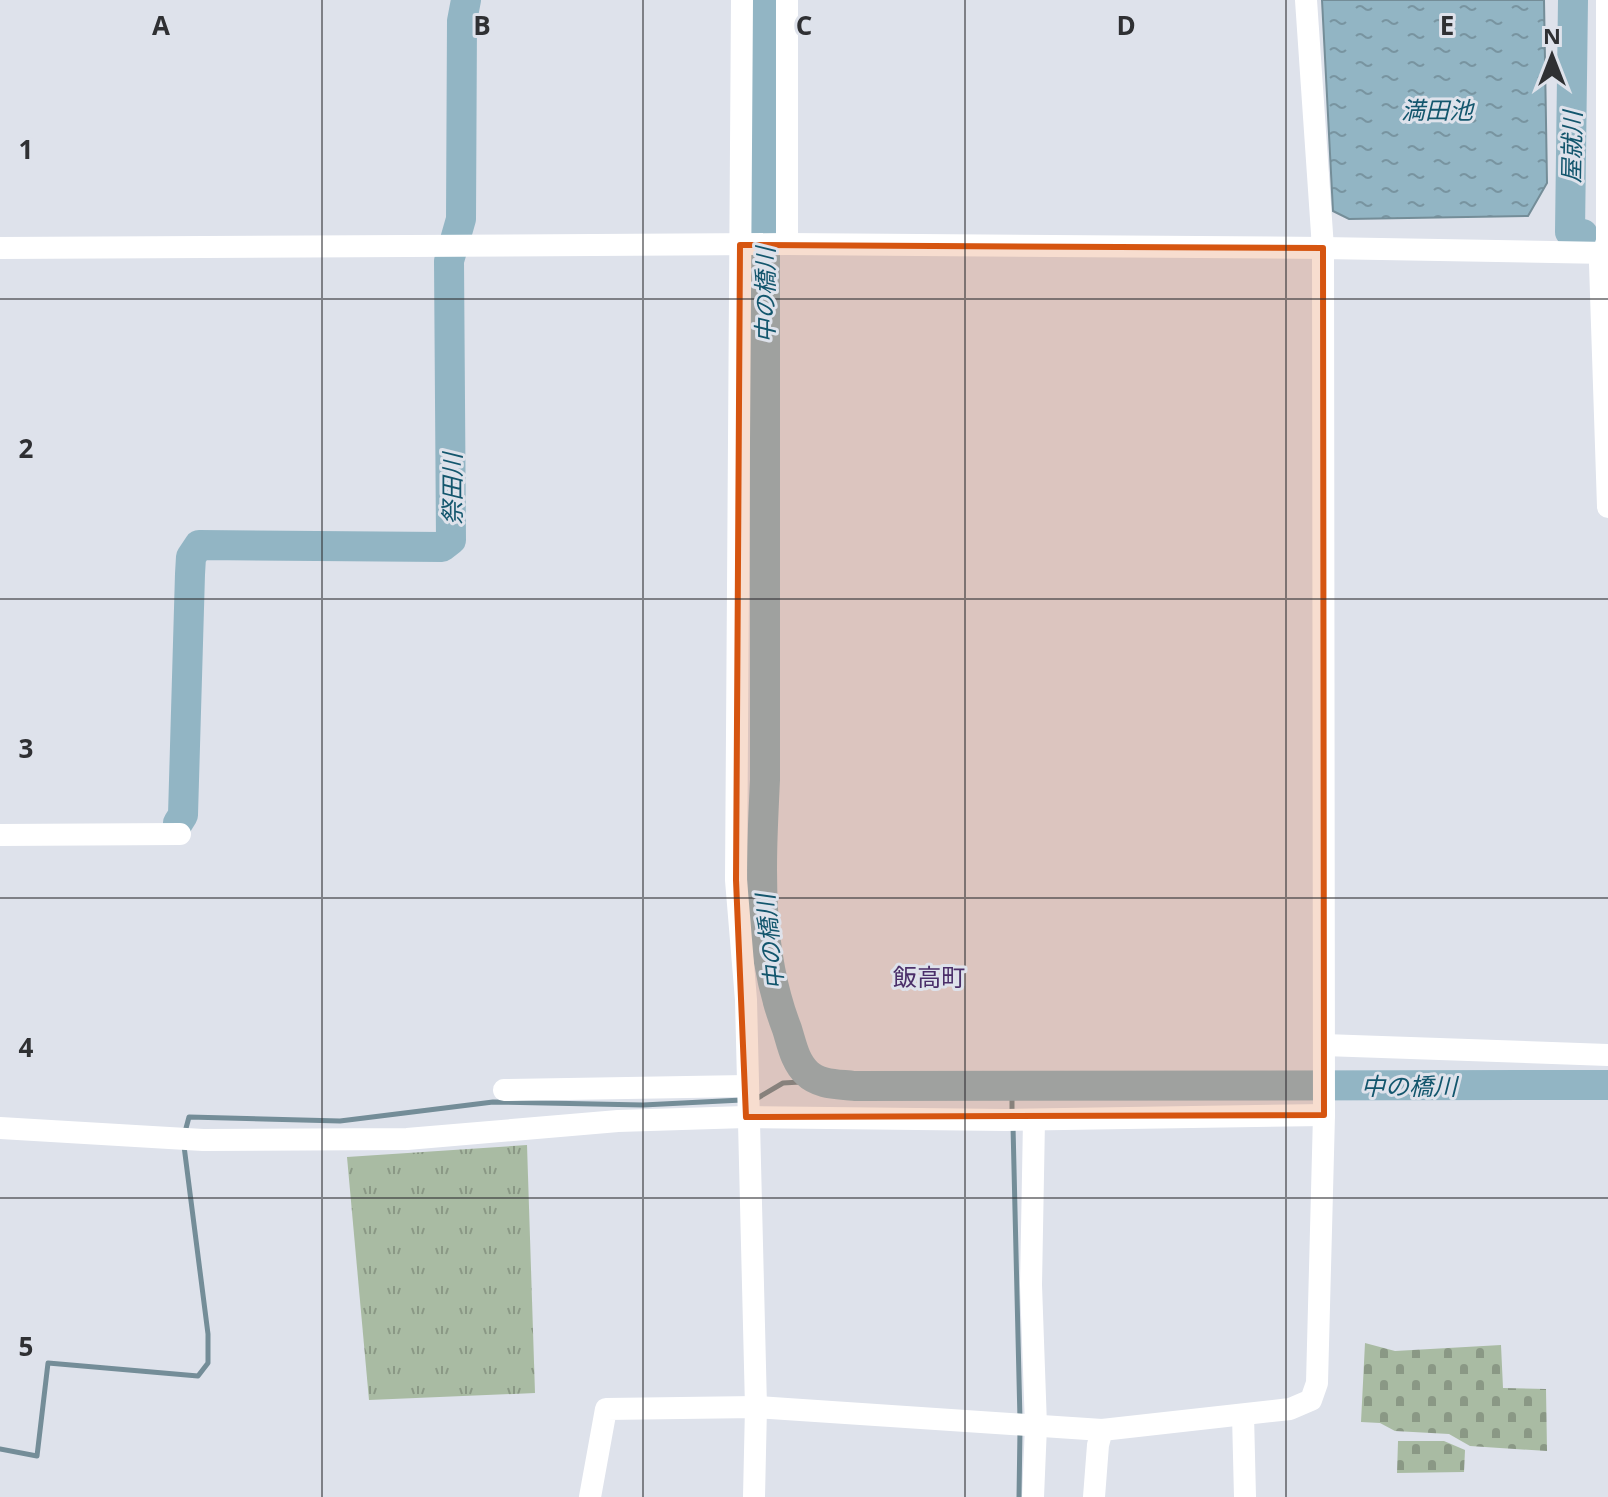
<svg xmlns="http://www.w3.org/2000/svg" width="1608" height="1497" font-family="'Open Sans','Noto Sans JP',sans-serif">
<defs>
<pattern id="cemetery-stones" width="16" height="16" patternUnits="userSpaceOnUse" patternTransform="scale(2)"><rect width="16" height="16" fill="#a9bba3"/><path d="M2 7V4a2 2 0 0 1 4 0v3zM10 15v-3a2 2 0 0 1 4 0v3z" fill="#8a9885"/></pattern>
<pattern id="park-tufts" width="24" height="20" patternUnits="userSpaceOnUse" patternTransform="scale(2)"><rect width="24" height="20" fill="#a9bba3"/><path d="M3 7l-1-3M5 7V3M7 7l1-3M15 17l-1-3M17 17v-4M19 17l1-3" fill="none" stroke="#8a9885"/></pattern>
<pattern id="water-ripples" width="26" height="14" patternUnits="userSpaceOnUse" patternTransform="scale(2)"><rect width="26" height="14" fill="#92b5c4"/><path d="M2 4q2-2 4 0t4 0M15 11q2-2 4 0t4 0" fill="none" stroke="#7894a0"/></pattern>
</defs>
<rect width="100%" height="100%" fill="#dee2eb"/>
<!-- cemetery -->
<g fill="url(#cemetery-stones)">
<polygon points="1365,1343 1395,1351 1501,1345 1503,1388 1546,1389 1547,1451 1470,1446 1449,1434 1395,1431 1380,1423 1361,1422"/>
<polygon points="1398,1441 1444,1441 1465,1450 1464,1472 1397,1473"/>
</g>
<!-- park -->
<polygon fill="url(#park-tufts)" points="527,1145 535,1393 369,1400 347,1157"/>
<!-- water -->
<polygon fill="url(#water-ripples)" stroke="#748d98" stroke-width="2" points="1322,0 1544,0 1547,183 1528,216 1349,219 1333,211"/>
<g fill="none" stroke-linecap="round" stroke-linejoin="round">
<!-- stream -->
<g stroke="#748d98" stroke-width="5">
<polyline points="1012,1088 1012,1112"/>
<polyline points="756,1099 783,1083 818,1081"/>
<polyline points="1013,1126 1020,1420"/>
<polyline points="185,1132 189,1117 340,1121 493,1102 643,1105 742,1100"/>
<polyline points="0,1449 37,1456 48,1363 198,1376 208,1363 208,1334 184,1146"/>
<polyline points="1019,1497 1020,1430"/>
</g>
<!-- river -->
<g stroke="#92b5c4" stroke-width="30">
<path d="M 765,0 L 765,780 C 761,864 756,949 787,1029 C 792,1045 795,1062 807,1073 C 819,1085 839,1084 854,1086 L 1608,1085"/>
<polyline points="1573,0 1570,232 1583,234"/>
<polyline points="178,823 183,815 190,574 191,557 199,545 442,547 451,540 449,261 461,219 462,21 466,0"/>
</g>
<!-- minor -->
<g stroke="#fff" stroke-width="22">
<polyline points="742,0 736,880 746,1000 756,1407 754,1497"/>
<polyline points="1607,0 1607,241 1600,264 1608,507"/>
<polyline points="787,244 787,0"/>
<polyline points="0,248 787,244 1323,248 1306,0"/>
<polyline points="0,835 180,834"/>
<polyline points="1324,1045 1608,1055"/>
<polyline points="504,1090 746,1086"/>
<polyline points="0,1128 203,1140 407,1139 618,1121 746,1117 1006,1120 1324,1115"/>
<polyline points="1243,1415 1245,1497"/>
<polyline points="590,1497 606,1409 756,1407 1102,1430"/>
<polyline points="1033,1497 1036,1426 1031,1285 1034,1120"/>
<polyline points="1094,1497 1098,1445 1102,1430 1290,1409 1311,1400 1317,1383 1324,1115 1323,248 1608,253"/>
</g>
</g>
<!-- marked area -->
<path fill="#d65510" fill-opacity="0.2" stroke="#d65510" stroke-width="6" stroke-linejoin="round" d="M 740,245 L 1323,248 L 1324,1115 L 746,1117 L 736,880 Z"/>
<!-- grid -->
<path fill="none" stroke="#2f3033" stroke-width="2" stroke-opacity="0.55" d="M 322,0 L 322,1497M 643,0 L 643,1497M 965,0 L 965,1497M 1286,0 L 1286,1497M 0,299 L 1608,299M 0,599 L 1608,599M 0,898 L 1608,898M 0,1198 L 1608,1198"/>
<g text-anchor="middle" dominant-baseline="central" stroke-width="6" stroke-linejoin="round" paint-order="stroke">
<!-- water labels -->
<g font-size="24" font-style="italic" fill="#13566d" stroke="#dee2eb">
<text x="1437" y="109">満田池</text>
<text transform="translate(1571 147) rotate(-89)">屋就川</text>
<text transform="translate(764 295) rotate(-90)">中の橋川</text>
<text transform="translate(451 489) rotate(-90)">祭田川</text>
<text transform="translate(769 942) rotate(-96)">中の橋川</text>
<text x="1409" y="1085">中の橋川</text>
</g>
<!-- neighbourhood labels -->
<g font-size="24" fill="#4a2e69" stroke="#dee2eb">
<text x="929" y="976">飯高町</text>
</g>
</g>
<g font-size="26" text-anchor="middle" font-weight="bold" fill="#2f3033" stroke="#dee2eb" stroke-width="6" stroke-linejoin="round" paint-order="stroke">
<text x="161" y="35">A</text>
<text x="482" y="35">B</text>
<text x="804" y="35">C</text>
<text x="1126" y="35">D</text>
<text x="1447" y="35">E</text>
<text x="26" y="159">1</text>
<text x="26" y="458">2</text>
<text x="26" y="758">3</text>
<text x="26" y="1057">4</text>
<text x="26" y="1356">5</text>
</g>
<!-- north arrow -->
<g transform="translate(1552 56)" stroke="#dee2eb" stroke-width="6" paint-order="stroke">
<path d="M0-6L14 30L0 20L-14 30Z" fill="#2f3033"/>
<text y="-12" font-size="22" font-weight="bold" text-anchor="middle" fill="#2f3033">N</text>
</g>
</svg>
